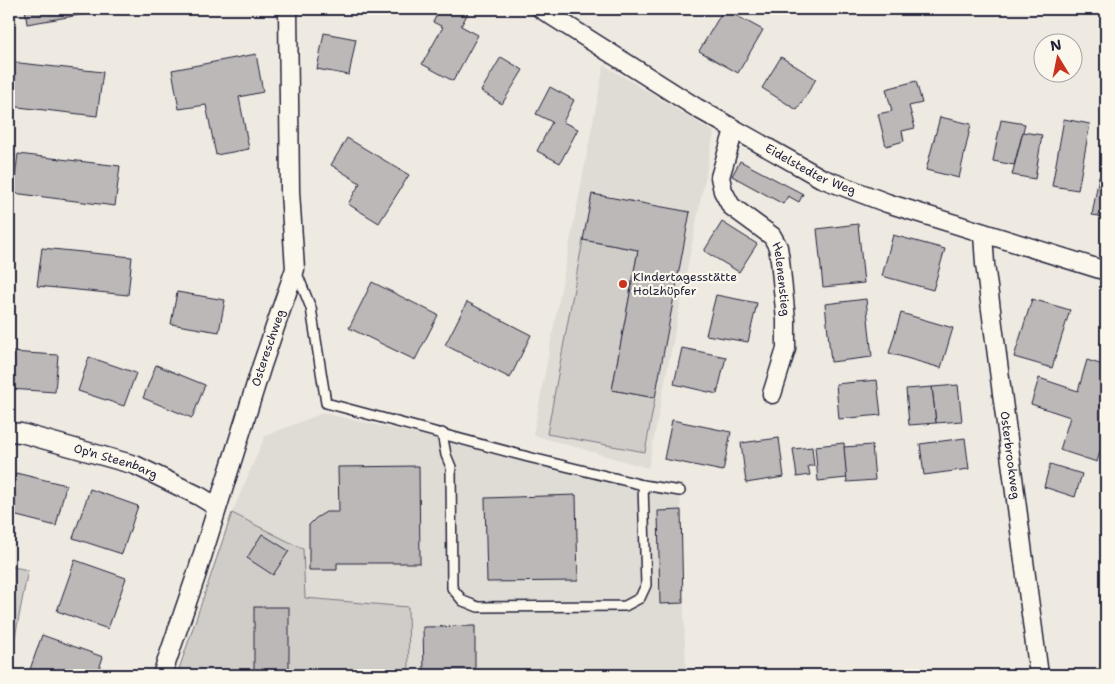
<svg xmlns="http://www.w3.org/2000/svg" width="1115" height="684" font-family="'Shantell Sans',sans-serif">
<rect width="100%" height="100%" fill="#eeeae2"/>
<filter id="ink" filterUnits="userSpaceOnUse"><feTurbulence type="fractalNoise" baseFrequency=".02" numOctaves="2"/><feDisplacementMap in="SourceGraphic" scale="10" xChannelSelector="R" yChannelSelector="G"/><feConvolveMatrix kernelMatrix="1 2 1 2 8 2 1 2 1" color-interpolation-filters="sRGB"/></filter>
<g filter="url(#ink)">
<!-- built -->
<g fill="#dfdbd5">
<polygon points="604,65 714,132 648,468 533,435"/>
<polygon points="323,413 680,494 686,675 409,675 408,608 304,598 303,549 232,513 265,436"/>
</g>
<!-- green -->
<g fill="#d0cdc9" stroke="#797882">
<polygon points="583,240 638,250 612,390 655,398 645,452 547,434"/>
<polygon points="232,513 303,549 305,598 408,607 409,675 177,675"/>
<polygon points="9,566 28,570 9,668"/>
</g>
<!-- building -->
<g fill="#bcb8b8" stroke="#22223b">
<polygon points="25,9 96,9 97,12 27,24"/>
<polygon points="118,9 146,9 119,13"/>
<polygon points="440,9 470,9 461,26 478,35 453,81 422,64 443,27 433,22"/>
<polygon points="724,9 763,30 738,73 699,51"/>
<polygon points="324,33 356,39 349,75 317,69"/>
<polygon points="256,54 263,92 239,97 249,149 216,155 206,105 179,109 172,70"/>
<polygon points="501,57 523,70 502,104 481,91"/>
<polygon points="781,57 816,79 797,110 762,88"/>
<polygon points="10,62 103,72 97,116 9,106"/>
<polygon points="916,81 922,103 909,106 915,128 902,131 904,141 886,146 878,114 892,111 886,89"/>
<polygon points="550,87 574,100 563,122 578,129 560,163 537,151 552,122 536,114"/>
<polygon points="940,117 971,124 959,178 926,170"/>
<polygon points="1064,119 1090,124 1078,190 1052,186"/>
<polygon points="1001,120 1025,124 1014,165 993,161"/>
<polygon points="1023,132 1042,135 1035,179 1012,175"/>
<polygon points="347,138 409,175 379,223 348,204 360,183 331,165"/>
<polygon points="18,154 120,166 115,206 13,193"/>
<polygon points="740,161 803,194 799,202 788,196 783,204 732,176"/>
<polygon points="1099,176 1106,177 1106,217 1092,215"/>
<polygon points="592,194 690,212 655,398 612,390 638,250 583,240"/>
<polygon points="722,222 757,244 739,272 704,251"/>
<polygon points="858,224 864,283 823,287 817,229"/>
<polygon points="893,235 945,249 933,290 882,276"/>
<polygon points="42,248 132,257 128,295 37,286"/>
<polygon points="372,282 438,315 415,360 349,328"/>
<polygon points="177,292 225,300 219,332 171,324"/>
<polygon points="716,295 757,303 748,342 706,335"/>
<polygon points="866,299 872,357 831,362 825,304"/>
<polygon points="1032,299 1070,310 1052,368 1014,357"/>
<polygon points="467,302 531,335 510,378 445,345"/>
<polygon points="901,313 953,328 941,368 889,353"/>
<polygon points="682,348 726,357 717,394 674,384"/>
<polygon points="10,352 58,355 55,392 9,389"/>
<polygon points="89,357 136,373 124,406 78,391"/>
<polygon points="1087,360 1106,366 1106,431 1097,462 1060,450 1070,417 1031,404 1039,378 1078,391"/>
<polygon points="156,365 205,385 192,418 143,398"/>
<polygon points="877,380 881,415 839,419 836,384"/>
<polygon points="958,385 962,421 936,423 932,387"/>
<polygon points="932,387 936,423 909,425 906,389"/>
<polygon points="672,420 731,432 723,471 664,459"/>
<polygon points="779,438 784,477 746,483 741,443"/>
<polygon points="965,438 969,469 924,475 920,444"/>
<polygon points="844,443 847,478 818,481 815,446"/>
<polygon points="872,445 875,480 847,482 844,447"/>
<polygon points="812,447 814,466 808,466 810,475 797,477 793,449"/>
<polygon points="1050,464 1082,474 1075,497 1044,487"/>
<polygon points="419,466 420,563 337,563 337,570 309,570 309,525 316,518 326,512 339,512 338,467"/>
<polygon points="16,473 66,485 56,526 9,514 9,503"/>
<polygon points="90,489 138,506 122,554 73,538"/>
<polygon points="576,495 578,581 487,582 485,498"/>
<polygon points="681,510 683,603 660,604 658,511"/>
<polygon points="262,534 289,551 273,575 247,558"/>
<polygon points="75,560 126,578 108,629 57,611"/>
<rect x="254" y="607" width="35" height="68"/>
<polygon points="475,626 475,675 424,675 423,627"/>
<polygon points="42,635 103,657 97,675 28,675"/>
</g>
<g fill="none" stroke-linecap="round" stroke-linejoin="round">
<defs>
<g id="lane">
<polyline points="296,271 311,308 326,403 528,457 643,485 680,491"/>
<polyline points="442,433 446,455 451,467 452,588 463,601 478,607 625,606 640,598 646,585 643,485"/>
</g>
<g id="street">
<path id="s1" d="M 541,9 L 697,108 L 821,178 L 887,203 L 1106,271"/>
<path id="s2" d="M 734,130 L 720,177 L 723,191 L 731,206 L 772,236 L 778,247 L 780,260 L 786,320 L 786,349 L 772,394"/>
<path id="s3" d="M 983,233 L 985,264 L 1039,675"/>
<path id="s4" d="M 9,432 L 21,433 L 135,465 L 199,496 L 217,507"/>
<path id="s5" d="M 162,675 L 196,576 L 262,365 L 295,269 L 290,192 L 288,9"/>
</g>
</defs>
<!-- lane casing -->
<use href="#lane" stroke="#22223b" stroke-width="12"/>
<!-- street casing -->
<use href="#street" stroke="#22223b" stroke-width="21"/>
<!-- lane -->
<use href="#lane" stroke="#fbf7ec" stroke-width="9"/>
<!-- street -->
<use href="#street" stroke="#fbf7ec" stroke-width="18"/>
</g>
</g>
<!-- markers -->
<circle fill="#c8321e" stroke="#fbf7ec" stroke-width="2" cx="623" cy="284" r="5"/>
<g text-anchor="middle" dominant-baseline="central" stroke-width="4.5" stroke-linejoin="round" paint-order="stroke">
<!-- street labels -->
<g font-size="12" fill="#22223b" stroke="#fbf7ec">
<text stroke="none"><textPath href="#s1" startOffset="314">Eidelstedter Weg</textPath></text>
<text stroke="none"><textPath href="#s2" startOffset="176">Helenenstieg</textPath></text>
<text stroke="none"><textPath href="#s5" startOffset="344">Ostereschweg</textPath></text>
<text stroke="none"><textPath href="#s3" startOffset="224">Osterbrookweg</textPath></text>
<text stroke="none"><textPath href="#s4" startOffset="111">Op'n Steenbarg</textPath></text>
</g>
<!-- poi labels -->
<g font-size="12" fill="#22223b" stroke="#fbf7ec" text-anchor="start">
<text x="633" y="277">Kindertagesstätte<tspan x="633" dy="14">Holzhüpfer</tspan></text>
</g>
</g>
<!-- margin -->
<rect width="1115" height="684" fill="none" stroke="#fbf7ec" stroke-width="30"/>
<rect x="15" y="15" width="1085" height="654" fill="none" stroke="#22223b" stroke-width="2" filter="url(#ink)"/>
<!-- north arrow -->
<g transform="translate(1058 58) rotate(350)"><circle r="24" fill="#fbf7ec" stroke="#a4a2a5"/>
<path d="M0-4L9 19L0 12L-9 19Z" fill="#c8321e"/>
<text y="-8" font-size="14" font-weight="bold" text-anchor="middle" fill="#22223b">N</text>
</g>
</svg>
